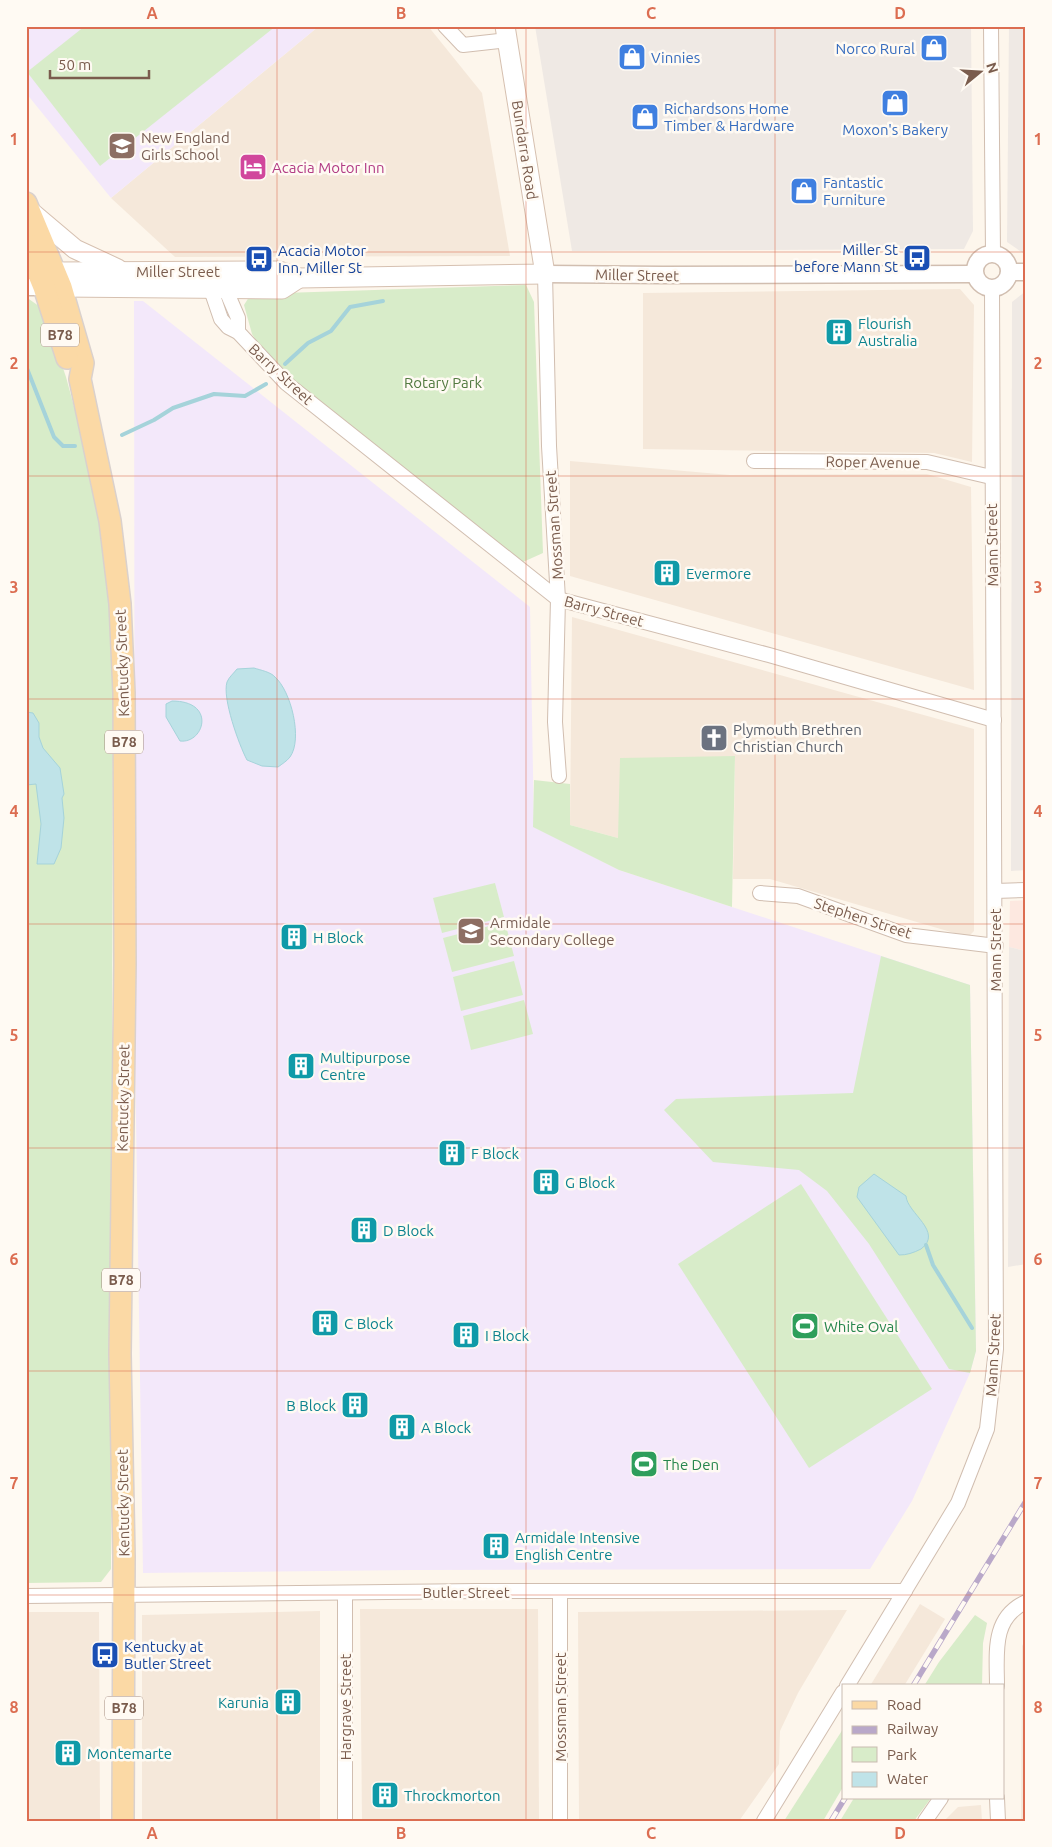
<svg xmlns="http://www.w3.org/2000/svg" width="1052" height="1847" font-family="Ubuntu,sans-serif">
<rect width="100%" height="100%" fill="#fdf6ec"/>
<!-- residential -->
<g fill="#f5e8da">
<polygon points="319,26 428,26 482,93 510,256 175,257 111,198"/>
<polygon points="960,289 974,305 972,462 934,453 643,449 643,293"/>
<polygon points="570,461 730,475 927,474 971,487 974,690 570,576"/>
<polygon points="572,617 974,729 974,931 968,937 770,879 733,879 735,757 618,838 570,825"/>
<polygon points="920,1604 945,1619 904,1686 870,1686"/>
<polygon points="360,1609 538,1609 539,1821 362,1821"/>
<polygon points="847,1610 798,1693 780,1731 779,1764 739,1821 579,1821 578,1612"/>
<polygon points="320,1611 320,1821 142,1821 142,1615"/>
<polygon points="26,1612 99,1612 100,1821 26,1821"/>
<polygon points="1026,1638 1026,1821 1021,1821 1022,1646"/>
<polygon points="981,1805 982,1821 944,1821 958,1807"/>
</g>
<!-- commercial -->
<polygon fill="#fde8e0" points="1026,900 1026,951 1009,947 1010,901"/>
<!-- industrial -->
<g fill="#efe9e4">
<polygon points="535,26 971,26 973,231 964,249 572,251"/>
<polygon points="1009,26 1026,26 1026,255 1007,242"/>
<polygon points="1026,291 1026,870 1011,871 1012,302"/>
<polygon points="1009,947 1026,951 1026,1264 1008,1267"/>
</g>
<!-- education -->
<g fill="#f3e8fa">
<polygon points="26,26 319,26 111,198 26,93"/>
<polygon points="134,301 143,301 530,607 534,827 619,870 970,985 976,1351 970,1373 912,1501 870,1569 412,1570 143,1573 135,1053"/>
</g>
<!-- green -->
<g fill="#d8ecc9">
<polygon points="85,26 276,26 100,166 27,72"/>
<polygon points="526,285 534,302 543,553 523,562 471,525 291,381 262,350 252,334 244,305 251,294"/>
<polygon points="26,297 43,309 66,377 95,484 113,614 111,1569 101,1582 26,1583"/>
<polygon points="735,756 732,907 619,870 533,827 534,780 570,784 570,825 618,838 620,758"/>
<polygon points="495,883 504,917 442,933 433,898"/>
<polygon points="505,922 514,956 452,972 443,938"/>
<polygon points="881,956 970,985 976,1351 970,1373 949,1369 869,1244 827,1191 799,1170 713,1162 664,1110 676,1099 853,1093"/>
<polygon points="514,961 523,995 461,1011 453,977"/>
<polygon points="524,1000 533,1034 471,1050 463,1016"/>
<polygon points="801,1184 932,1389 809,1468 678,1264"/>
<polygon points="975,1615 987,1623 983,1643 982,1686 924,1686 939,1662"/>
<polygon points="843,1729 843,1787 823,1821 784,1821"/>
<polygon points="854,1798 931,1798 914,1821 840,1821"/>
</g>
<!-- water -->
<g fill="#bfe3e8" stroke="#a5d3da">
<path d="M 254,668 C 260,670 271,672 275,677 C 291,691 303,739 290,757 C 287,761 282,764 278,767 L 262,766 L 247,760 C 239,745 222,698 227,682 C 229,677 234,673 237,669 Z"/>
<path d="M 172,701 C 217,701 204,744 180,741 L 166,717 L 166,704 Z"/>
<polygon points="26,712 33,713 39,723 39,737 43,748 60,768 64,794 62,798 64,818 61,848 54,864 37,864 41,824 36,784 26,785"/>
<path d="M 874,1174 L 906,1196 C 907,1213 944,1232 921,1249 C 913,1253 907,1255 899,1255 L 857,1197 L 859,1187 Z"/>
</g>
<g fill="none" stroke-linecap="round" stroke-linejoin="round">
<!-- stream -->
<g stroke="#a5d3da" stroke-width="4">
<polyline points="285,364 308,343 331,331 350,307 383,301"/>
<polyline points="26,366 54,437 63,446 75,446"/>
<polyline points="122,435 154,420 173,408 214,394 245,396 266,384"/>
<polyline points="926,1245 933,1265 972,1328"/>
</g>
<defs>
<g id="minor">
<polyline points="445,26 463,45 508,40"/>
<polyline points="991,26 993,254"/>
<polyline points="545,274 549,446 558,599 555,722 559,776"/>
<polyline points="208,281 221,319 228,327 238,332 286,383 558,599 769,655 994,720"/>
<polyline points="222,281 238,318 238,332"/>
<polyline points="754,461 927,462 991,477"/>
<polyline points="995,891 1026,890"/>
<polyline points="760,893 798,896 906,935 996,946"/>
<polyline points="560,1593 560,1821"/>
<polyline points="26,1596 477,1591 905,1591"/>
<path d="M 847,1686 L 958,1503 L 987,1429 L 996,1349 C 995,996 990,642 992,288"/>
<path d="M 997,1686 C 997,1654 991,1618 1026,1602"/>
<polyline points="997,1798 998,1821"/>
<polyline points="345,1821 345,1594"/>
<polyline points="764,1821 843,1692"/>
<polyline points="925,1821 941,1798"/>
</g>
<g id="tertiary">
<circle cx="992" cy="271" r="17"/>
<polyline points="1009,272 1026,272"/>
<polyline points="545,274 663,275 975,274"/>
<polyline points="26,287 54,287"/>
</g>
<g id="secondary">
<polyline points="30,211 75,249 118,269"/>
<polyline points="55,272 279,271 299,278 545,274 505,26"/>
<polyline points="61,287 282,289 299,278"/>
</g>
<g id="primary">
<polyline points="26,203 61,287 83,363 80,379 110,521 120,604 124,693 125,964 120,1354 124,1556 123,1821"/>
<polyline points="26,243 44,287 67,358"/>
</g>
</defs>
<!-- minor casing -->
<use href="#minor" stroke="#d1beb0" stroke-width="16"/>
<!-- tertiary casing -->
<use href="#tertiary" stroke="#d1beb0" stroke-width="19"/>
<!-- secondary casing -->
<use href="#secondary" stroke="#d6c0b0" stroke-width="21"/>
<!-- primary casing -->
<use href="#primary" stroke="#dad1cd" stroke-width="24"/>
<!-- minor -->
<use href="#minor" stroke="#fff" stroke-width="14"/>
<!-- tertiary -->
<use href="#tertiary" stroke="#fff" stroke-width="16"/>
<!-- secondary -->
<use href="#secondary" stroke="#fff" stroke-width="19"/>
<!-- primary -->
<use href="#primary" stroke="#fbd9a5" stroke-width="21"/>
<defs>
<g id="rail">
<polyline points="913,1686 1026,1501"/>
<polyline points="831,1821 845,1798"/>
</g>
</defs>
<!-- rail casing -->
<use href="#rail" stroke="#b9a8c9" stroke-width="5.5"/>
<!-- rail -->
<use href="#rail" stroke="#fffaf3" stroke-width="4" stroke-dasharray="11" stroke-linecap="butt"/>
</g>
<!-- grid -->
<path fill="none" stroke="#dc6d51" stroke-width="1" stroke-opacity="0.55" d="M 277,26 L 277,1821M 526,26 L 526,1821M 775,26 L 775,1821M 26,252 L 1026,252M 26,476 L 1026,476M 26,699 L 1026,699M 26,924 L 1026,924M 26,1148 L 1026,1148M 26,1371 L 1026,1371M 26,1595 L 1026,1595"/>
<!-- icons -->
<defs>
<symbol id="shop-square" viewBox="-11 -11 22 22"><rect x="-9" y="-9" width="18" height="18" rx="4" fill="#3f7fe0" stroke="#fffaf3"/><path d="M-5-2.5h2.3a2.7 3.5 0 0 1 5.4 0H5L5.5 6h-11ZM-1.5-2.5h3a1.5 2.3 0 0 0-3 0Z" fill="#fff"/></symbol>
<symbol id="school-square" viewBox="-11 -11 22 22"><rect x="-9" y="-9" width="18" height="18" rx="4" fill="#8d6e63" stroke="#fffaf3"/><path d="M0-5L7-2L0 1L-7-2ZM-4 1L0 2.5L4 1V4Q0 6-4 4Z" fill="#fff"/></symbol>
<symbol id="hotel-square" viewBox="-11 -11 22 22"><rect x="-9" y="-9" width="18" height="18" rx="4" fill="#d1479c" stroke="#fffaf3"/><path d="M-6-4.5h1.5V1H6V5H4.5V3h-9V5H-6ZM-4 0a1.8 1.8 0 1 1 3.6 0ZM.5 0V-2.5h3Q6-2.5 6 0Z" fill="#fff"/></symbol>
<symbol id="bus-square" viewBox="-11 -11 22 22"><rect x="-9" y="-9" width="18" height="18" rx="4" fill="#1a4fb4" stroke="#fffaf3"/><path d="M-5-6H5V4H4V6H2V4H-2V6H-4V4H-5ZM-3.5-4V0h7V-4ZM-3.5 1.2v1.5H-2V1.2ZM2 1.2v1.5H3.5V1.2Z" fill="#fff"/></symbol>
<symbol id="building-square" viewBox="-11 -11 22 22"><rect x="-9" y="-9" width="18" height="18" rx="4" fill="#0f9aa8" stroke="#fffaf3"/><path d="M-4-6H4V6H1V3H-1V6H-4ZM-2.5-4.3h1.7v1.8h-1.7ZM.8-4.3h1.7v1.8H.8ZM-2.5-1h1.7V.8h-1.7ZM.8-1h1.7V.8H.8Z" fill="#fff"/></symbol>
<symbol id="church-square" viewBox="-11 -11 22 22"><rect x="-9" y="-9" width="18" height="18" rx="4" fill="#6b7280" stroke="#fffaf3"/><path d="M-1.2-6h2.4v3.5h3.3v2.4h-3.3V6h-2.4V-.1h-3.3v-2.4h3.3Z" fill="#fff"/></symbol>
<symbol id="stadium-square" viewBox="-11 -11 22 22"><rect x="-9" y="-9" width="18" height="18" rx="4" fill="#2e9e5b" stroke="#fffaf3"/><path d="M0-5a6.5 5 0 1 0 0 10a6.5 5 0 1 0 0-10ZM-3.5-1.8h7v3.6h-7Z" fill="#fff"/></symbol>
</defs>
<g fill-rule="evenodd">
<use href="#shop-square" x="918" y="32" width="32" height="32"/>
<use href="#shop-square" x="616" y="41" width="32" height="32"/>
<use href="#shop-square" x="879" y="87" width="32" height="32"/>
<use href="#shop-square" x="629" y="101" width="32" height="32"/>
<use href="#school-square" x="106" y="130" width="32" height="32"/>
<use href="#hotel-square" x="237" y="151" width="32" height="32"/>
<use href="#shop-square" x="788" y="175" width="32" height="32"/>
<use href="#bus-square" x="901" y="242" width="32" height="32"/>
<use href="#bus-square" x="243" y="243" width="32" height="32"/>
<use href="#building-square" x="823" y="316" width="32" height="32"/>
<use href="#building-square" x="651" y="557" width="32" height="32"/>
<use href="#church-square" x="698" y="722" width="32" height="32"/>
<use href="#school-square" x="455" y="915" width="32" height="32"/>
<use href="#building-square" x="278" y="921" width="32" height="32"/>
<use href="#building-square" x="285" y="1050" width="32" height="32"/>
<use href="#building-square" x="436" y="1137" width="32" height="32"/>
<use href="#building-square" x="530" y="1166" width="32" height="32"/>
<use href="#building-square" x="348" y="1214" width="32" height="32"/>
<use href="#building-square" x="309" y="1307" width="32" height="32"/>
<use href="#stadium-square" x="789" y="1310" width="32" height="32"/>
<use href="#building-square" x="450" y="1319" width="32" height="32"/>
<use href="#building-square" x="339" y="1389" width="32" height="32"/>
<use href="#building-square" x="386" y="1411" width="32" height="32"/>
<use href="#stadium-square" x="628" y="1448" width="32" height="32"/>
<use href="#building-square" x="480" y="1530" width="32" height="32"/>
<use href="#bus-square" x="89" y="1639" width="32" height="32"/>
<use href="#building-square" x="272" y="1686" width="32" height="32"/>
<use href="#building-square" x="52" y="1737" width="32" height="32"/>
<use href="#building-square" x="369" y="1779" width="32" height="32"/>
</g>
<g text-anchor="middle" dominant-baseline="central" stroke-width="5" stroke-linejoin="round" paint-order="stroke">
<!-- shield labels -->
<g fill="#fffaf3" stroke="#a28b7f" stroke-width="1">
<rect x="41" y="323.5" width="38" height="23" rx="4"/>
<rect x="105" y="730.5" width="38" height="23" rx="4"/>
<rect x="102" y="1268.5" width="38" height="23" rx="4"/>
<rect x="105" y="1696.5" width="38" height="23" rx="4"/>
</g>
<g font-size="14" font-weight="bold" fill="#7a5c4d">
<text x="60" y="335">B78</text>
<text x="124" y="742">B78</text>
<text x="121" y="1280">B78</text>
<text x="124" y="1708">B78</text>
</g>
<!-- shop labels -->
<g font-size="15" fill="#366cbe" stroke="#fffaf3" text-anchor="start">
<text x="915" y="48" text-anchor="end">Norco Rural</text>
<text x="651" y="57">Vinnies</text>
<text x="664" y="108">Richardsons Home<tspan x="664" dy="17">Timber &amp; Hardware</tspan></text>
<text x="895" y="129" text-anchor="middle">Moxon's Bakery</text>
<text x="823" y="182">Fantastic<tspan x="823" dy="17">Furniture</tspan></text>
</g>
<!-- education labels -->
<g font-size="15" fill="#785e54" stroke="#fffaf3" text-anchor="start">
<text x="141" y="137">New England<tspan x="141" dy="17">Girls School</tspan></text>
<text x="490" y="922">Armidale<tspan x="490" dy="17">Secondary College</tspan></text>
</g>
<!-- street labels -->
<g font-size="15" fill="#7a5c4d" stroke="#fffaf3">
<text transform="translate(525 150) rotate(81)">Bundarra Road</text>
<text x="178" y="271">Miller Street</text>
<text transform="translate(637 275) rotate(1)">Miller Street</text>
<text transform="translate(281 374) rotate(43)">Barry Street</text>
<text transform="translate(873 462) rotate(1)">Roper Avenue</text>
<text transform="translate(554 525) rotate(-94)">Mossman Street</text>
<text transform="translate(992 545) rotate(-91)">Mann Street</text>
<text transform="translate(604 611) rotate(15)">Barry Street</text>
<text transform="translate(122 663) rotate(-92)">Kentucky Street</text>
<text transform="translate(863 918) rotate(18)">Stephen Street</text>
<text transform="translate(995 950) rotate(-90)">Mann Street</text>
<text transform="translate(123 1098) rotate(-89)">Kentucky Street</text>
<text transform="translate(993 1355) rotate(-87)">Mann Street</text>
<text transform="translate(123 1503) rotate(-91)">Kentucky Street</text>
<text x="466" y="1592">Butler Street</text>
<text transform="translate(345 1707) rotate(-90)">Hargrave Street</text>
<text transform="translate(560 1707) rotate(-90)">Mossman Street</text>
</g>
<!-- hotel labels -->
<g font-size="15" fill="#b23c85" stroke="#fffaf3" text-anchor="start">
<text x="272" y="167">Acacia Motor Inn</text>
</g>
<!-- transit labels -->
<g font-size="15" fill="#164399" stroke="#fffaf3" text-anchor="start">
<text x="898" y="249" text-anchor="end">Miller St<tspan x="898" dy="17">before Mann St</tspan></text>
<text x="278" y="250">Acacia Motor<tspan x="278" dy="17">Inn, Miller St</tspan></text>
<text x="124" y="1646">Kentucky at<tspan x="124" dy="17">Butler Street</tspan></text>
</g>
<!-- culture labels -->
<g font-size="15" fill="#0d838f" stroke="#fffaf3" text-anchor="start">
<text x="858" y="323">Flourish<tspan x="858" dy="17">Australia</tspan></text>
<text x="686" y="573">Evermore</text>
<text x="313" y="937">H Block</text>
<text x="320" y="1057">Multipurpose<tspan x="320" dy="17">Centre</tspan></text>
<text x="471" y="1153">F Block</text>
<text x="565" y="1182">G Block</text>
<text x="383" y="1230">D Block</text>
<text x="344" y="1323">C Block</text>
<text x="485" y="1335">I Block</text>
<text x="336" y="1405" text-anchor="end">B Block</text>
<text x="421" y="1427">A Block</text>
<text x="515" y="1537">Armidale Intensive<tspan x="515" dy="17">English Centre</tspan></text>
<text x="269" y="1702" text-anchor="end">Karunia</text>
<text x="87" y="1753">Montemarte</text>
<text x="404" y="1795">Throckmorton</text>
</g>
<!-- park labels -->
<g font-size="15" fill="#537a41" stroke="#fffaf3">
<text x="443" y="382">Rotary Park</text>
</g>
<!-- worship labels -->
<g font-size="15" fill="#5b616d" stroke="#fffaf3" text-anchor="start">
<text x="733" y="729">Plymouth Brethren<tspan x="733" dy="17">Christian Church</tspan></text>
</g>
<!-- leisure labels -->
<g font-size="15" fill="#27864d" stroke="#fffaf3" text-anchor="start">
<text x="824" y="1326">White Oval</text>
<text x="663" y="1464">The Den</text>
</g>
</g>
<!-- border -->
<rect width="1052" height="1847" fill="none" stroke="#fffaf3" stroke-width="55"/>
<!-- legend -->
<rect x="842" y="1684" width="162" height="115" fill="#fffaf3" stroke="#cabbb1"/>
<rect x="852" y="1701" width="25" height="8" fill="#fbd9a5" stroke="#cabbb1"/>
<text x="887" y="1710" font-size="15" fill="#7a5c4d">Road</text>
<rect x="852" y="1726" width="25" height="8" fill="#b9a8c9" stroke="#cabbb1"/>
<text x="887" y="1734" font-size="15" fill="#7a5c4d">Railway</text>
<rect x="852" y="1747" width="25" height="15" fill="#d8ecc9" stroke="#cabbb1"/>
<text x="887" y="1760" font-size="15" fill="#7a5c4d">Park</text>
<rect x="852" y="1772" width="25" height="15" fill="#bfe3e8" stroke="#cabbb1"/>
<text x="887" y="1784" font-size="15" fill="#7a5c4d">Water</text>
<!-- north arrow -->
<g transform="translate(980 72) rotate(72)" stroke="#fffaf3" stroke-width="4" paint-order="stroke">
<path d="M0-4L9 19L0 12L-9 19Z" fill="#7a5c4d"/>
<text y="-8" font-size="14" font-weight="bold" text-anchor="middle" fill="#7a5c4d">N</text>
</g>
<!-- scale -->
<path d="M50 70v8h99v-8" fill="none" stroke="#7a5c4d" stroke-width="2.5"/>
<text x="58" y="70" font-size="15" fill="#7a5c4d" stroke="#fffaf3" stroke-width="4" paint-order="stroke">50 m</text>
<rect x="28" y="28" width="996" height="1792" fill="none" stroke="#dc6d51" stroke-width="2"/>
<g font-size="16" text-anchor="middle" font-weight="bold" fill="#dc6d51">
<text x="152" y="19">A</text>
<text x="401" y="19">B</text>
<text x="651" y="19">C</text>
<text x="900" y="19">D</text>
<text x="14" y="145">1</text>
<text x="1038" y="145">1</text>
<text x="14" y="369">2</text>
<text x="1038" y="369">2</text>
<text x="14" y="593">3</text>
<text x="1038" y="593">3</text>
<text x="14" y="817">4</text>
<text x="1038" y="817">4</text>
<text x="14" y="1041">5</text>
<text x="1038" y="1041">5</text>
<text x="14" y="1265">6</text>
<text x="1038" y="1265">6</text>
<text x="14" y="1489">7</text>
<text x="1038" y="1489">7</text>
<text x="14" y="1713">8</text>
<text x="1038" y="1713">8</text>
<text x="152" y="1839">A</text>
<text x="401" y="1839">B</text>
<text x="651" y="1839">C</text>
<text x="900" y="1839">D</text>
</g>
</svg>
